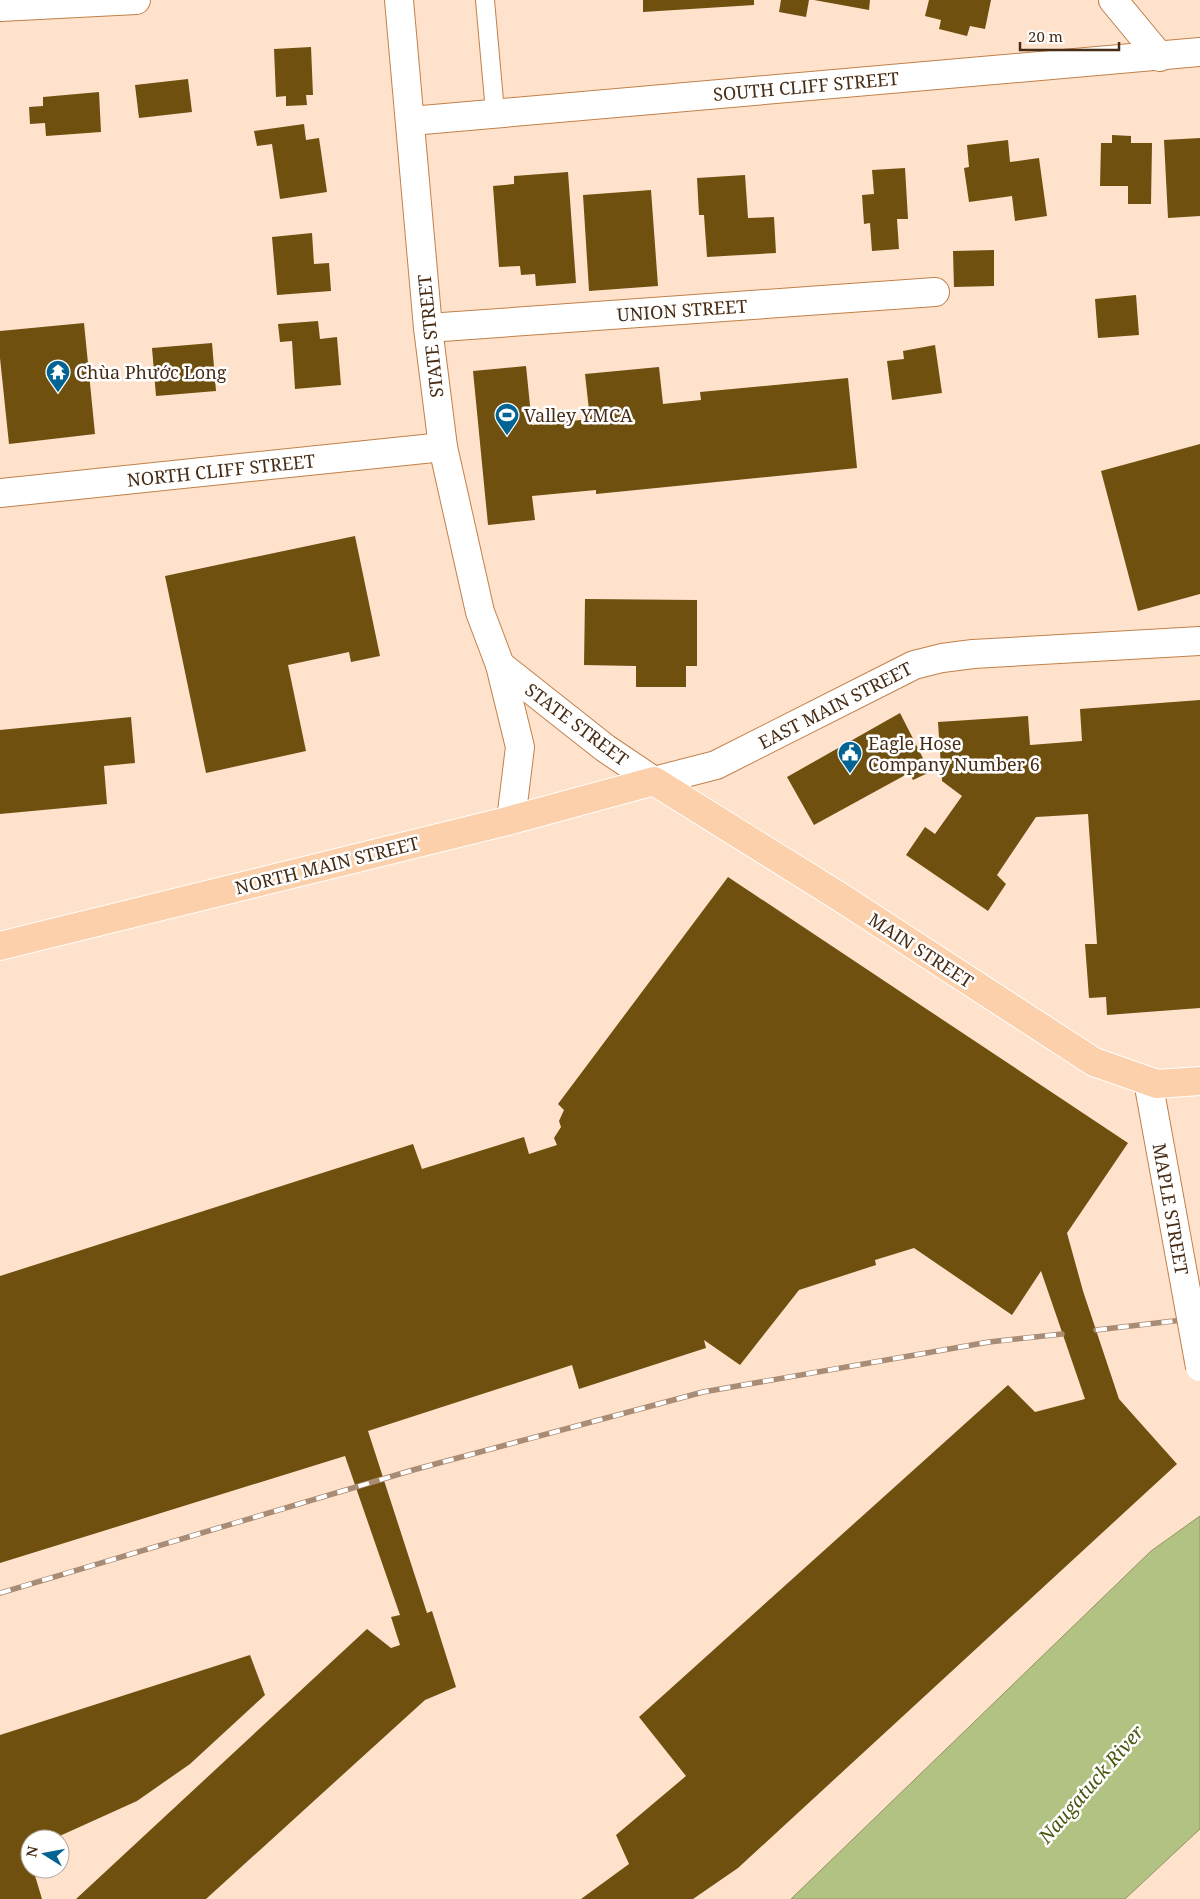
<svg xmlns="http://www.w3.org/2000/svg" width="1200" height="1899" font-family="'Noto Serif',serif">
<rect width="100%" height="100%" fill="#fee2cc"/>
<!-- water -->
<polygon fill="#b2c282" stroke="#929562" points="1200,1516 1200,1829 1125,1899 791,1899 1151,1551"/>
<!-- building -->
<g fill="#6f500f">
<polygon points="643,0 754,0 754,5 643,12"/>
<polygon points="781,0 809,0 806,17 779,12"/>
<polygon points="814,0 870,0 869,10"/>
<polygon points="929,0 991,0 985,29 970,26 967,36 939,29 941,20 925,16"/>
<polygon points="311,47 313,95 306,95 307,105 286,106 286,96 276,97 274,49"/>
<polygon points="188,79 192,112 139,118 135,85"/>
<polygon points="99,92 101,132 46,136 45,123 30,124 29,107 43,106 43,97"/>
<polygon points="304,124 306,140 319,138 327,192 280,199 272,144 257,146 254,131"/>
<polygon points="1112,135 1131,136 1131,143 1152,143 1151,204 1128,204 1128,186 1100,186 1101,143 1112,143"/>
<polygon points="1200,138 1200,216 1168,218 1164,140"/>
<polygon points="1008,140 1010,162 1039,158 1047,216 1015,221 1012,196 969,202 964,168 969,167 967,145"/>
<polygon points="905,168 908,219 897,219 899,249 872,251 870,223 864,224 862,195 874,194 872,170"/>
<polygon points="568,172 576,283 536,286 535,274 521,275 520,266 499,267 493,186 514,184 514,176"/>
<polygon points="745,175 748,218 774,217 776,253 707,257 704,215 699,215 697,178"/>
<polygon points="651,190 658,286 589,291 583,195"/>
<polygon points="312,233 314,264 329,263 331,291 277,295 272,237"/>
<polygon points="994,250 994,286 954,287 953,251"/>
<polygon points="1136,295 1139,335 1098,338 1095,299"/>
<polygon points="318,321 320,339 337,337 341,385 295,389 292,341 280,342 278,324"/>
<polygon points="84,323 95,434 9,444 0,358 0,331"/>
<polygon points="212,343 216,391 156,396 152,348"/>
<polygon points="935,345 942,393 892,400 887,361 904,359 903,351"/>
<polygon points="526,366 532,425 590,419 585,374 659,367 663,404 701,400 700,392 848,378 857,468 596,494 596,490 532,496 535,520 488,525 473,371"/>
<polygon points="1200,444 1200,594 1138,611 1101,471"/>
<polygon points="355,536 380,656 351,662 349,652 288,665 306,751 206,773 165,576"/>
<polygon points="585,599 697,600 697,666 686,666 686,687 636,687 636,666 584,665"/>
<polygon points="1200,700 1200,1008 1107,1015 1106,997 1089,998 1085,944 1097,944 1088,814 1036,817 997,875 1006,884 988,911 906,855 925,827 935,834 962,796 942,781 938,722 1028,716 1030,745 1082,741 1080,709"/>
<polygon points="900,713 930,772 913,780 909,773 814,825 787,777"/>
<polygon points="131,717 135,763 104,766 107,804 0,814 0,730"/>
<polygon points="728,877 1128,1143 1067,1233 1083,1291 1119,1399 1177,1464 738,1868 693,1899 581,1899 629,1864 616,1835 686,1776 639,1717 1008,1385 1035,1412 1085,1399 1041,1271 1012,1315 914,1248 875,1260 876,1265 799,1290 740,1365 704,1340 706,1348 579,1389 572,1365 368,1431 427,1613 432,1611 456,1687 425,1700 206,1899 76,1899 367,1629 391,1648 400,1645 391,1617 400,1615 345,1456 0,1563 0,1276 413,1144 422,1169 524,1137 529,1154 557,1145 554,1138 561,1127 559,1121 564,1110 558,1104"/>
<polygon points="250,1655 265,1695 190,1764 137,1801 53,1839 30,1839 30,1869 33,1869 42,1899 0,1899 0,1735"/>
</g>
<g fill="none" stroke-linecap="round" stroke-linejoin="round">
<defs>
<polyline id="service" points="485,0 495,112"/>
<g id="minor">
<polyline points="1113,0 1160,57"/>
<polyline points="0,7 136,0"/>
<polyline points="428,328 935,292"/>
<polyline points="0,493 443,447"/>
<polyline points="654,781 716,765 914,665 942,658 973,654 1200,641"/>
</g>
<polyline id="tertiary" points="411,121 1200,52"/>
<g id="secondary">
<polyline points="399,0 428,328 443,447 480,612 500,665 605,748 654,781"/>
<polyline points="500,665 520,747 511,820"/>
<polyline points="1148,1081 1166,1180"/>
</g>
<polyline id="primary" points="0,946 511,820 654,781 840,897 1094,1062 1157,1084 1200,1081"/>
</defs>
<!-- service casing -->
<use href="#service" stroke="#c18049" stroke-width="20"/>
<!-- minor casing -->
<use href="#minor" stroke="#c18049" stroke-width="30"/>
<!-- tertiary casing -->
<use href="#tertiary" stroke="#c18049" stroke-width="30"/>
<!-- secondary casing -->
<use href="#secondary" stroke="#c18049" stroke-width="30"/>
<!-- primary casing -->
<use href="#primary" stroke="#fff" stroke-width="30"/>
<!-- service -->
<use href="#service" stroke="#fff" stroke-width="18"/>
<!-- minor -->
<use href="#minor" stroke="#fff" stroke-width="28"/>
<!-- tertiary -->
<use href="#tertiary" stroke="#fff" stroke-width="28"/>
<!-- secondary -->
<use href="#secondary" stroke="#fff" stroke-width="28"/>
<!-- primary -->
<use href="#primary" stroke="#fcd0ab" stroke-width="28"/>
<defs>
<g id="rail">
<polyline points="1096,1330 1200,1318"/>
<polyline points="0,1593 413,1470 703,1392 989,1342 1062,1334"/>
</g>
</defs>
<!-- rail casing -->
<use href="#rail" stroke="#a88c76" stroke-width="5.5"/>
<!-- rail -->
<use href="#rail" stroke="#fff" stroke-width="4" stroke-dasharray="11" stroke-linecap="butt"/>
<defs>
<polyline id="secondary-bridge" points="1166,1180 1200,1367"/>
</defs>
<!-- secondary-bridge casing -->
<use href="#secondary-bridge" stroke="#c18049" stroke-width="30" stroke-linecap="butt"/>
<!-- secondary-bridge -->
<use href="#secondary-bridge" stroke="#fff" stroke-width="28"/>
</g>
<!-- icons -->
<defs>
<symbol id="temple-pin" viewBox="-11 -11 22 30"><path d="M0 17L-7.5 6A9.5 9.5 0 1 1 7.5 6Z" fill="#036393" stroke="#fff"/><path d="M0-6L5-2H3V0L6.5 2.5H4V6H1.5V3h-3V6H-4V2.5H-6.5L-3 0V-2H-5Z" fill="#fff"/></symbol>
<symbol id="stadium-pin" viewBox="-11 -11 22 30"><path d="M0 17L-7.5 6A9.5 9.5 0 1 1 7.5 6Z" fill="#036393" stroke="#fff"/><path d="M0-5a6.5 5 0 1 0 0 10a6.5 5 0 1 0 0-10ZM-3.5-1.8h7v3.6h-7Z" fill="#fff"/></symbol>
<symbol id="civic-pin" viewBox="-11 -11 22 30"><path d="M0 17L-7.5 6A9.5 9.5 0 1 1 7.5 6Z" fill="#036393" stroke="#fff"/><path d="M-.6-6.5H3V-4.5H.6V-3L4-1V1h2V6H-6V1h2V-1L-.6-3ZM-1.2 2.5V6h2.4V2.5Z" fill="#fff"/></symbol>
</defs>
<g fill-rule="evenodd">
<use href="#temple-pin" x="44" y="358" width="28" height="38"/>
<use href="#stadium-pin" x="493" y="401" width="28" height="38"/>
<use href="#civic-pin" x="836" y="739" width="28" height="38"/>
</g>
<g text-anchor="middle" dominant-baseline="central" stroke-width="5" stroke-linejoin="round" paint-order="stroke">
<!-- street labels -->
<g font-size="18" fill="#482d16" stroke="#fff">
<text transform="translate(806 86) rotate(-5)">SOUTH CLIFF STREET</text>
<text transform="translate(682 310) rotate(-4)">UNION STREET</text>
<text transform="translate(430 336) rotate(-96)">STATE STREET</text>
<text transform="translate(221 470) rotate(-6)">NORTH CLIFF STREET</text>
<text transform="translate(835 705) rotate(-27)">EAST MAIN STREET</text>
<text transform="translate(577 724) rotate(37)">STATE STREET</text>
<text transform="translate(327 865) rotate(-14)">NORTH MAIN STREET</text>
<text transform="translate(921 950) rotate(33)">MAIN STREET</text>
<text transform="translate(1171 1209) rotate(80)">MAPLE STREET</text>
</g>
<!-- poi labels -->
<g font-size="18" fill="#482d16" stroke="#fff" text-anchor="start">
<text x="76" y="372">Chùa Phước Long</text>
<text x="524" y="415">Valley YMCA</text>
<text x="868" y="743">Eagle Hose<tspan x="868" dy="21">Company Number 6</tspan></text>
</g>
<!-- water labels -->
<g font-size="19" font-style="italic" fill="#49560e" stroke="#fff">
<text transform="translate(1091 1784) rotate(-49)">Naugatuck River</text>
</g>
</g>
<!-- north arrow -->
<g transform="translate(45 1854) rotate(281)"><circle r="24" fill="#ffffff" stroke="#b6aba2"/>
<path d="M0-4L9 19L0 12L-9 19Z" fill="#036393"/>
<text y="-8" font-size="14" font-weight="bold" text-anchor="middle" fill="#482d16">N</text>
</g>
<!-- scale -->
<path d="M1020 42v8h99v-8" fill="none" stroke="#482d16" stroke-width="2.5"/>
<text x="1028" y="42" font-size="15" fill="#482d16" stroke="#ffffff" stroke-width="4" paint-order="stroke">20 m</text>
</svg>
